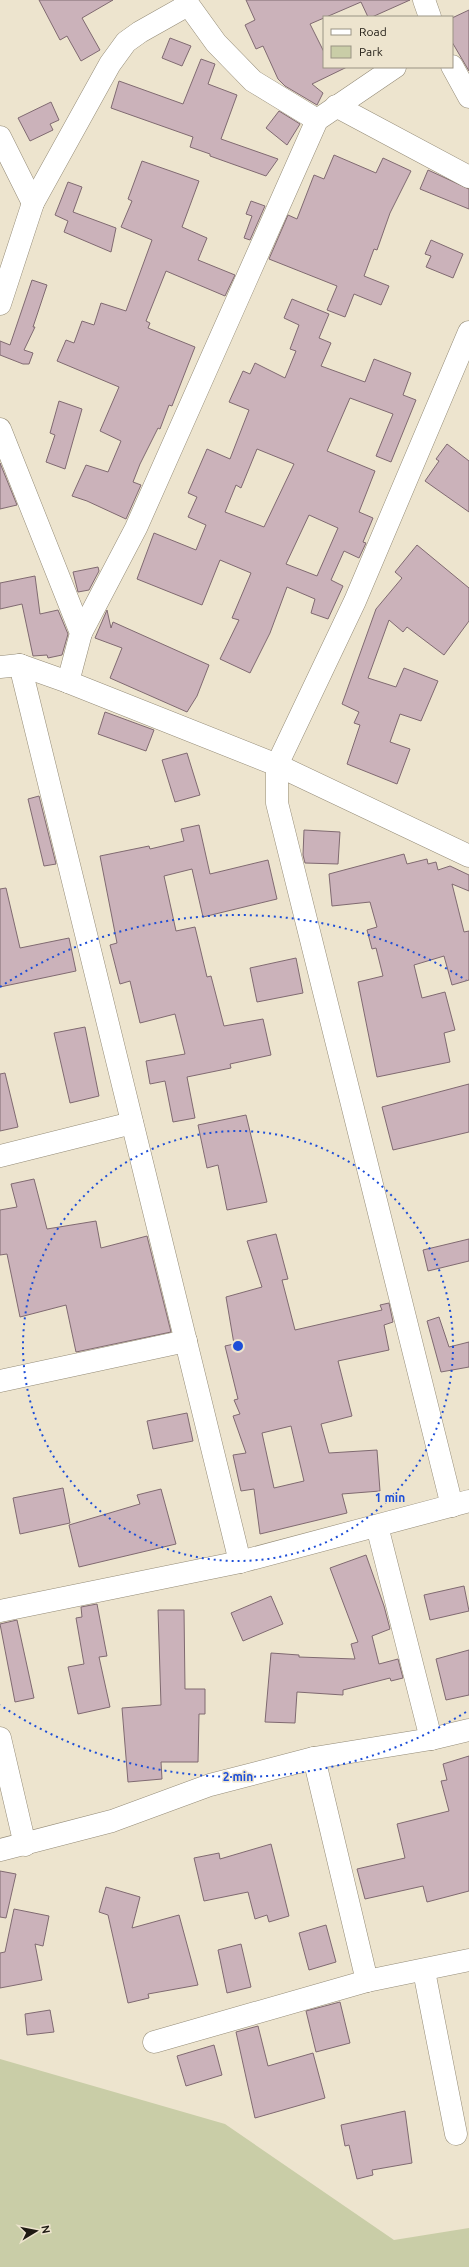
<svg xmlns="http://www.w3.org/2000/svg" width="469" height="2267" font-family="Ubuntu,sans-serif">
<rect width="100%" height="100%" fill="#ede4ce"/>
<!-- green -->
<polygon fill="#c9cda7" points="0,2059 225,2124 394,2240 469,2228 469,2267 0,2267"/>
<!-- building -->
<g fill="#cbb2ba" stroke="#806a71" fill-rule="evenodd">
<polygon points="39,0 113,0 82,18 100,50 81,61 67,36 60,40"/>
<polygon points="246,0 410,0 372,17 368,17 361,2 310,24 324,52 324,67 347,67 312,84 323,93 317,105 285,86 278,79 263,46 256,49 245,25 255,20"/>
<polygon points="469,10 469,71 452,42 452,18"/>
<polygon points="170,38 191,46 182,66 162,58"/>
<polygon points="201,59 215,64 208,84 237,95 221,139 278,159 266,176 210,156 210,154 190,147 193,137 111,108 119,81 183,104"/>
<polygon points="51,102 59,120 50,124 53,130 30,141 18,118"/>
<polygon points="279,111 300,124 287,145 266,128"/>
<polygon points="334,155 376,173 383,158 411,171 390,213 377,250 374,249 364,276 389,286 381,305 354,294 345,317 327,310 337,286 269,259 288,215 297,219 314,175 324,179"/>
<polygon points="142,161 199,181 182,227 207,238 198,260 235,275 225,296 166,271 146,321 150,323 148,328 195,347 172,406 169,405 160,429 158,428 140,464 133,482 141,485 126,519 87,501 72,496 86,465 108,472 121,441 100,431 119,387 57,361 66,340 74,343 82,321 94,325 101,303 126,311 152,240 121,227 132,201 128,199"/>
<polygon points="428,170 469,189 469,209 420,189"/>
<polygon points="68,182 82,187 73,212 116,228 111,252 64,232 68,221 55,215"/>
<polygon points="251,201 265,206 250,240 244,238 252,216 246,214"/>
<polygon points="431,240 463,254 453,278 426,267 431,256 425,254"/>
<polygon points="32,280 47,285 33,327 35,327 24,350 33,353 29,364 23,364 0,355 0,341 10,345"/>
<path d="M 292,299 L 329,314 L 319,338 L 331,343 L 321,366 L 365,382 L 374,359 L 411,373 L 403,395 L 416,400 L 391,462 L 376,456 L 393,414 L 350,398 L 327,451 L 375,471 L 359,512 L 373,518 L 363,542 L 366,543 L 359,558 L 344,551 L 331,580 L 343,586 L 328,619 L 311,613 L 315,599 L 287,587 L 270,633 L 250,673 L 220,659 L 239,620 L 232,618 L 251,573 L 220,560 L 202,605 L 137,579 L 154,533 L 196,550 L 206,525 L 188,517 L 197,497 L 188,493 L 207,449 L 230,459 L 249,410 L 229,402 L 243,371 L 250,374 L 255,363 L 285,378 L 296,351 L 290,349 L 299,325 L 284,318 ZM 257,449 L 294,464 L 264,527 L 225,512 L 236,485 L 241,488 ZM 309,515 L 338,528 L 317,576 L 286,564 Z"/>
<polygon points="59,401 82,409 65,469 46,462 55,435 50,433"/>
<polygon points="447,444 469,461 469,512 425,481 439,461 436,459"/>
<polygon points="0,463 17,505 0,509"/>
<polygon points="417,545 469,588 469,621 444,655 407,627 403,632 389,620 368,678 396,687 404,668 438,681 421,721 400,714 390,742 410,749 397,784 347,764 360,725 354,723 359,712 342,704 376,609 402,578 395,572"/>
<polygon points="98,567 99,571 89,590 78,592 73,572"/>
<polygon points="35,576 40,614 58,610 68,634 62,655 48,658 47,655 33,656 22,604 0,609 0,583"/>
<polygon points="107,610 111,628 113,622 209,665 197,696 187,712 110,678 122,648 95,638"/>
<polygon points="105,712 154,730 146,751 98,734"/>
<polygon points="187,753 200,795 175,802 162,760"/>
<polygon points="39,796 56,864 44,866 28,799"/>
<polygon points="199,825 210,874 268,860 277,899 203,917 192,869 164,876 176,931 195,927 207,977 211,976 224,1026 263,1019 271,1055 230,1064 231,1068 187,1077 195,1118 173,1122 165,1081 150,1084 146,1061 185,1054 175,1014 140,1023 130,981 120,984 110,945 117,943 100,856 149,846 150,849 184,841 181,829"/>
<polygon points="304,830 340,832 338,864 305,863 303,855"/>
<polygon points="404,854 407,864 427,859 428,864 436,862 438,870 450,866 469,875 469,891 452,884 464,932 469,931 469,980 452,985 444,956 414,965 422,998 445,992 455,1030 444,1033 450,1062 377,1077 358,982 383,976 376,948 372,949 367,930 377,927 370,902 332,906 329,874"/>
<polygon points="6,888 20,948 69,938 76,971 0,987 0,889"/>
<polygon points="296,958 303,993 257,1002 250,968"/>
<polygon points="85,1027 99,1096 70,1103 54,1033"/>
<polygon points="5,1073 18,1127 0,1131 0,1074"/>
<polygon points="469,1084 469,1132 393,1150 382,1107"/>
<polygon points="246,1115 267,1202 227,1210 218,1165 207,1168 198,1125"/>
<polygon points="34,1179 47,1229 96,1221 101,1248 147,1236 171,1332 76,1352 66,1305 20,1317 7,1254 0,1255 0,1210 17,1207 11,1184"/>
<path d="M 276,1234 L 288,1279 L 282,1280 L 295,1330 L 382,1310 L 380,1305 L 389,1303 L 393,1322 L 384,1325 L 389,1350 L 338,1361 L 352,1416 L 321,1424 L 329,1453 L 377,1450 L 380,1491 L 342,1494 L 347,1513 L 260,1534 L 254,1489 L 241,1491 L 233,1455 L 246,1453 L 233,1416 L 240,1414 L 234,1400 L 238,1399 L 225,1346 L 234,1344 L 226,1297 L 262,1287 L 247,1241 ZM 291,1426 L 304,1481 L 274,1488 L 262,1433 Z"/>
<polygon points="469,1239 469,1261 428,1271 423,1250"/>
<polygon points="439,1317 449,1347 469,1342 469,1367 441,1372 427,1321"/>
<polygon points="187,1413 193,1441 153,1449 147,1421"/>
<polygon points="63,1488 70,1523 20,1534 13,1498"/>
<polygon points="161,1489 176,1544 79,1567 69,1525 140,1504 137,1495"/>
<polygon points="366,1555 384,1606 390,1629 372,1636 379,1664 398,1659 403,1678 391,1681 390,1678 343,1690 343,1695 297,1692 295,1723 265,1722 271,1653 299,1655 299,1657 355,1659 351,1644 358,1642 330,1568"/>
<polygon points="464,1586 469,1611 430,1620 424,1595"/>
<polygon points="271,1596 283,1624 243,1641 231,1613"/>
<polygon points="97,1604 107,1656 99,1657 110,1707 78,1714 68,1667 84,1664 76,1618 82,1617 81,1607"/>
<polygon points="158,1610 184,1610 185,1689 205,1689 205,1714 199,1714 198,1762 161,1762 162,1779 128,1782 122,1708 161,1705"/>
<polygon points="17,1620 34,1698 15,1702 0,1624"/>
<polygon points="469,1650 469,1695 446,1700 436,1659"/>
<polygon points="469,1756 469,1891 427,1902 423,1886 365,1899 357,1869 405,1858 397,1824 449,1811 441,1781 447,1780 443,1764"/>
<polygon points="271,1844 289,1916 269,1922 267,1915 255,1919 248,1892 204,1901 194,1858 219,1853 220,1859"/>
<polygon points="0,1871 16,1874 6,1918 0,1917"/>
<polygon points="106,1887 140,1897 132,1928 179,1915 198,1985 148,1994 149,1998 128,2003 108,1915 99,1912"/>
<polygon points="14,1909 49,1916 43,1946 35,1944 42,1980 0,1988 0,1953 5,1952"/>
<polygon points="326,1925 336,1962 309,1970 299,1933"/>
<polygon points="241,1944 251,1987 227,1993 218,1950"/>
<polygon points="340,2002 350,2043 316,2052 306,2011"/>
<polygon points="50,2010 54,2032 27,2035 25,2014"/>
<polygon points="258,2026 268,2066 313,2053 325,2098 255,2118 236,2032"/>
<polygon points="214,2045 222,2075 186,2086 177,2056"/>
<polygon points="405,2111 412,2163 372,2170 373,2175 357,2179 349,2145 345,2146 341,2125"/>
</g>
<g fill="none" stroke-linecap="round" stroke-linejoin="round">
<defs>
<g id="minor">
<polyline points="185,0 216,43 253,81 317,120"/>
<polyline points="424,0 430,17"/>
<polyline points="452,66 469,97"/>
<polyline points="336,106 469,177"/>
<polyline points="0,137 33,203"/>
<polyline points="0,304 33,203 110,64 126,42 140,32 188,5"/>
<polyline points="0,429 81,633 68,682"/>
<polyline points="81,633 136,528 317,120 395,67"/>
<polyline points="20,665 240,1562"/>
<polyline points="0,667 20,665 68,682 277,765 469,856"/>
<polyline points="0,1156 132,1123"/>
<polyline points="0,1381 186,1341"/>
<polyline points="452,1506 277,803 277,765 355,601 469,332"/>
<polyline points="377,1526 431,1739"/>
<polyline points="0,1611 240,1562 469,1501"/>
<polyline points="0,1738 25,1845"/>
<polyline points="314,1758 367,1981"/>
<polyline points="0,1850 112,1821 210,1785 314,1758 431,1739 469,1730"/>
<polyline points="424,1971 456,2134"/>
<polyline points="154,2042 367,1981 469,1960"/>
</g>
</defs>
<!-- minor casing -->
<use href="#minor" stroke="#948b77" stroke-width="23"/>
<!-- minor -->
<use href="#minor" stroke="#fff" stroke-width="22"/>
</g>
<!-- distance rings -->
<g fill="none" stroke="#1d4ed8" stroke-width="2" stroke-dasharray="2 4">
<circle cx="238" cy="1346" r="215"/>
<path d="M466 1712A431 431 0 0 1 0 1705M0 987A431 431 0 0 1 466 980"/>
</g>
<circle cx="238" cy="1346" r="6" fill="#1d4ed8" stroke="#ede4ce" stroke-width="2"/>
<g font-size="12" text-anchor="middle" font-weight="bold" fill="#1d4ed8" stroke="#ede4ce" stroke-width="3" stroke-linejoin="round" paint-order="stroke">
<text x="390" y="1502">1 min</text>
<text x="238" y="1781">2 min</text>
</g>
<!-- legend -->
<rect x="323" y="16" width="130" height="52" fill="#ede4ce" stroke="#9a9383"/>
<rect x="331" y="29" width="20" height="6" fill="#ffffff" stroke="#9a9383"/>
<text x="359" y="36" font-size="12" fill="#1e1a13">Road</text>
<rect x="331" y="46" width="20" height="12" fill="#c9cda7" stroke="#9a9383"/>
<text x="359" y="56" font-size="12" fill="#1e1a13">Park</text>
<!-- north arrow -->
<g transform="translate(36 2231) rotate(80)" stroke="#ede4ce" stroke-width="3" paint-order="stroke">
<path d="M0-3L7 15L0 10L-7 15Z" fill="#1e1a13"/>
<text y="-6" font-size="11" font-weight="bold" text-anchor="middle" fill="#1e1a13">N</text>
</g>
</svg>
